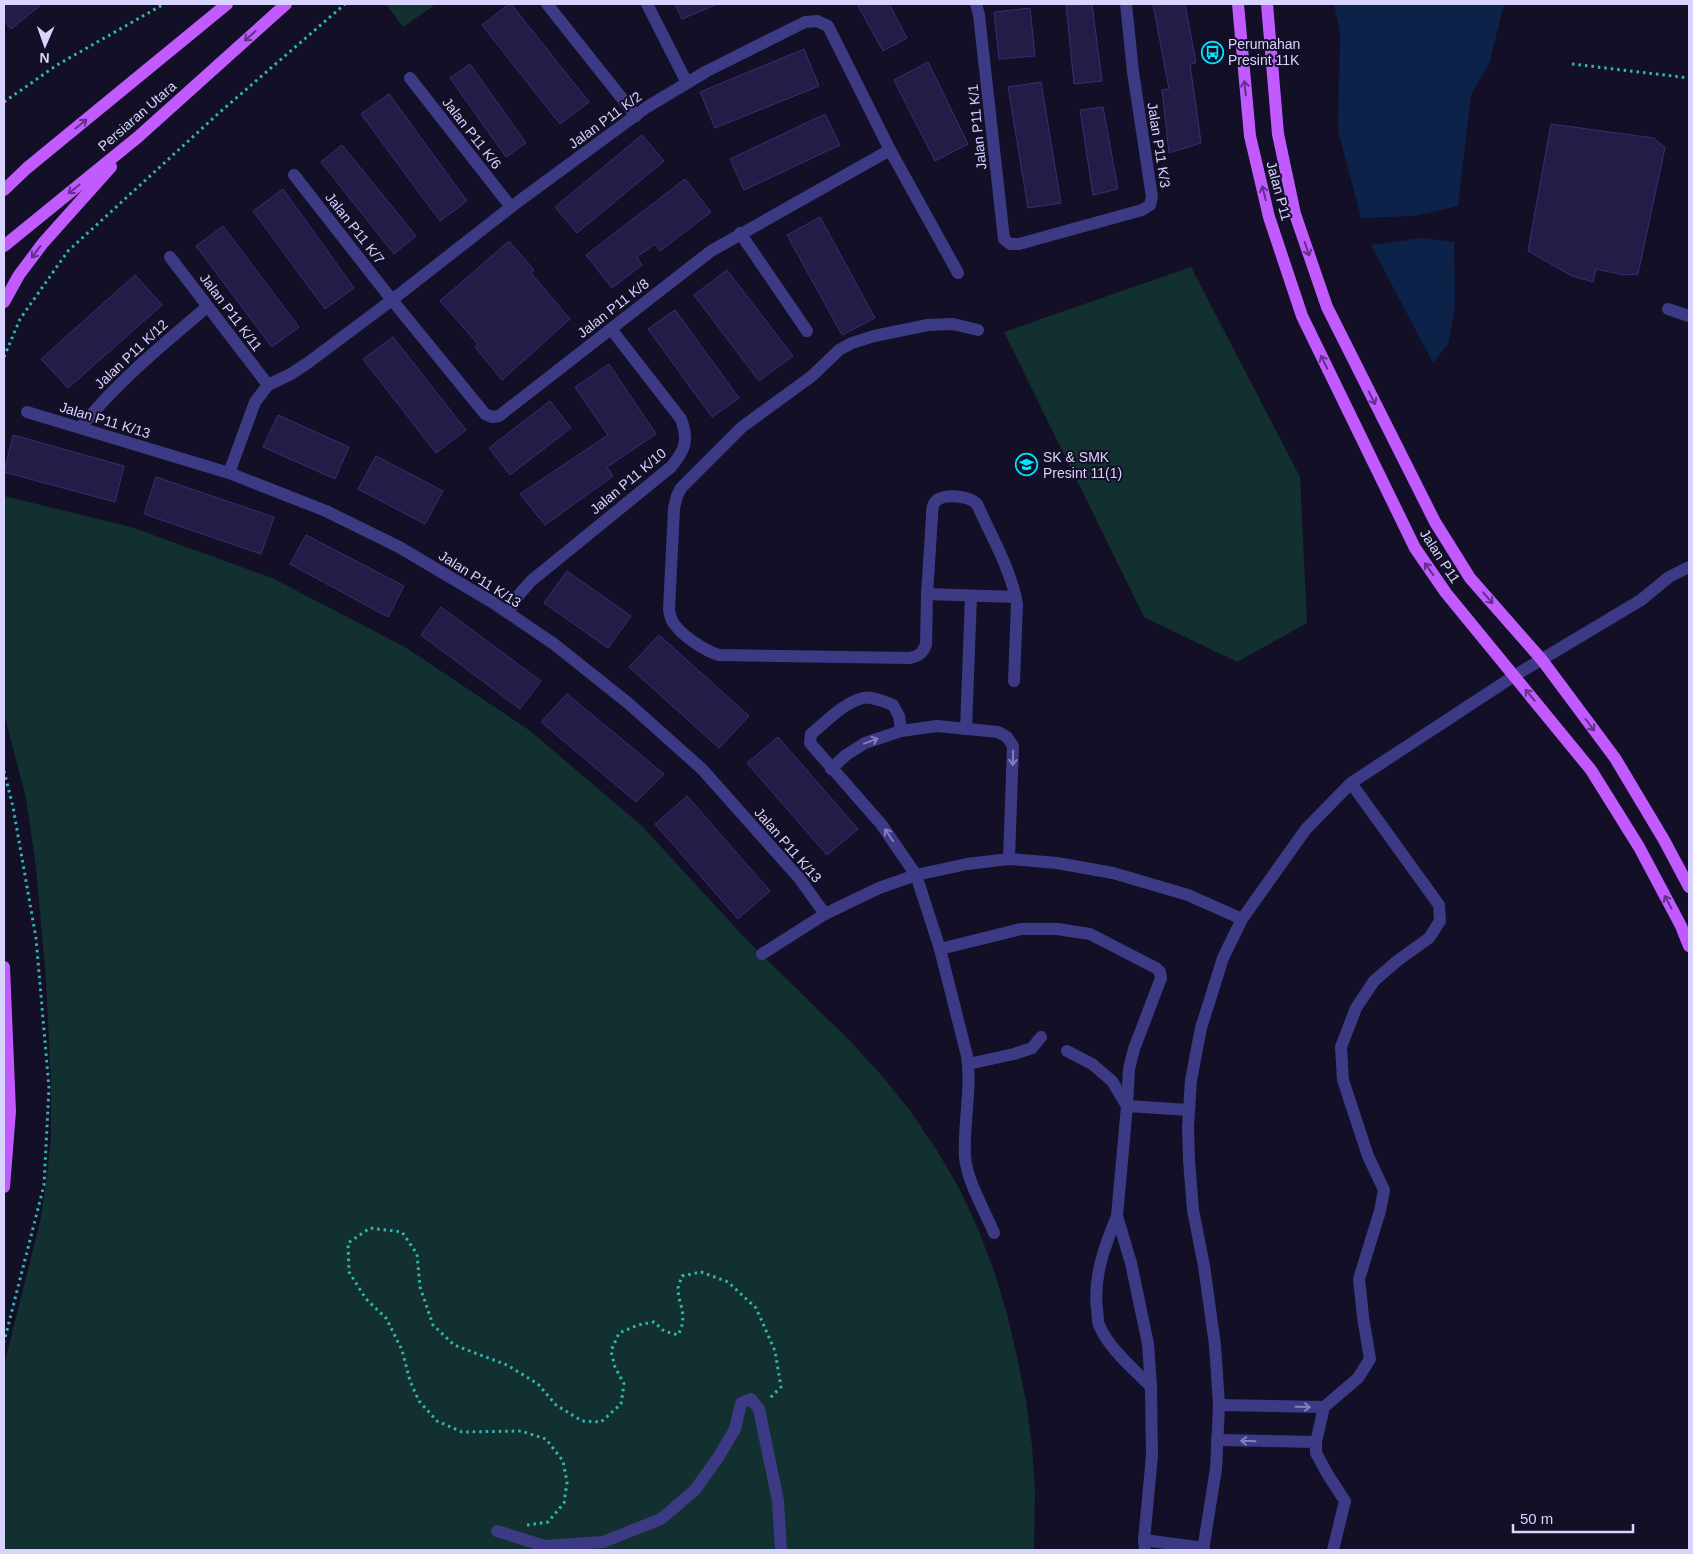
<svg xmlns="http://www.w3.org/2000/svg" width="1693" height="1554" font-family="Helvetica,sans-serif">
<rect width="100%" height="100%" fill="#130f26"/>
<!-- green -->
<g fill="#12302f">
<polygon points="386,4 436,4 403,27"/>
<polygon points="1191,267 1300,477 1307,623 1237,662 1144,617 1004,332"/>
<polygon points="4,496 131,527 272,578 405,647 529,730 642,826 744,937 853,1044 883,1077 911,1112 936,1149 959,1188 978,1229 994,1271 1007,1314 1017,1357 1026,1401 1032,1446 1035,1491 1034,1550 4,1550 4,1365 40,1222 46,1184 51,1137 51,1084 46,980 36,867 26,798 4,714"/>
</g>
<!-- water -->
<g fill="#0c2248">
<polygon points="1334,4 1504,4 1489,64 1471,95 1458,206 1415,216 1361,218 1338,130 1340,33"/>
<polygon points="1422,238 1454,242 1455,308 1448,344 1433,363 1371,245"/>
</g>
<!-- building -->
<g fill="#241b47" stroke="#3b2d73">
<polygon points="4,4 42,4 11,29 4,20"/>
<polygon points="509,4 511,4 589,102 560,124 482,25"/>
<polygon points="675,4 717,4 682,19"/>
<polygon points="857,4 889,4 907,38 883,51"/>
<polygon points="1092,4 1102,81 1074,84 1066,5"/>
<polygon points="1153,4 1185,4 1196,63 1190,64 1201,143 1169,153 1162,90 1169,89"/>
<polygon points="1030,8 1035,56 999,59 994,12"/>
<polygon points="804,49 819,86 715,128 700,92"/>
<polygon points="928,62 968,144 935,161 894,80"/>
<polygon points="470,64 526,143 506,157 450,78"/>
<polygon points="1041,82 1061,203 1028,208 1008,87"/>
<polygon points="389,94 467,201 440,221 361,114"/>
<polygon points="1103,107 1118,189 1093,195 1080,110"/>
<polygon points="825,114 840,145 744,190 730,159"/>
<polygon points="1551,124 1654,138 1665,148 1638,274 1623,275 1596,269 1593,282 1572,276 1528,251"/>
<polygon points="642,135 664,161 577,233 555,207"/>
<polygon points="342,145 416,236 394,254 321,162"/>
<polygon points="685,179 711,212 660,251 655,244 637,257 642,265 612,288 586,255"/>
<polygon points="283,189 354,288 325,309 253,211"/>
<polygon points="820,217 875,318 842,335 787,235"/>
<polygon points="223,226 299,327 272,347 196,246"/>
<polygon points="509,241 534,270 531,273 570,319 502,380 475,347 478,344 440,301"/>
<polygon points="727,270 793,356 759,381 694,295"/>
<polygon points="135,275 162,305 68,388 41,359"/>
<polygon points="675,310 739,398 712,417 648,329"/>
<polygon points="393,337 466,430 436,453 363,359"/>
<polygon points="609,364 656,434 607,467 613,476 545,525 520,494 608,435 575,387"/>
<polygon points="550,401 571,428 510,475 489,448"/>
<polygon points="278,415 349,447 335,479 263,447"/>
<polygon points="13,435 124,466 115,502 4,472"/>
<polygon points="376,456 443,491 425,524 358,489"/>
<polygon points="156,477 274,517 261,554 144,514"/>
<polygon points="306,535 404,586 388,617 290,564"/>
<polygon points="567,571 631,616 608,648 544,603"/>
<polygon points="441,607 541,681 520,709 421,635"/>
<polygon points="659,635 749,716 719,748 629,667"/>
<polygon points="567,694 664,774 636,802 541,722"/>
<polygon points="778,737 858,829 827,855 747,763"/>
<polygon points="687,796 770,891 738,919 655,824"/>
</g>
<g fill="none" stroke-linecap="round" stroke-linejoin="round">
<!-- path -->
<g stroke="#2fb8b0" stroke-width="3" stroke-dasharray="2.5 4" stroke-linecap="butt">
<polyline points="1572,64 1689,78"/>
<polyline points="4,102 57,65 164,4"/>
<polyline points="4,357 20,319 68,251 220,112 345,4"/>
<polyline points="4,771 13,807 36,938 49,1088 44,1185 4,1342"/>
<path d="M 527,1525 L 548,1522 L 564,1503 L 567,1482 L 563,1461 L 546,1439 L 521,1431 L 462,1432 L 437,1421 L 419,1401 L 410,1381 L 402,1350 L 386,1318 L 366,1299 L 349,1272 L 348,1243 L 370,1228 L 402,1232 L 417,1254 L 420,1287 L 433,1325 L 454,1345 L 507,1365 L 538,1384 L 556,1405 L 582,1421 L 601,1422 L 621,1404 L 624,1384 L 615,1367 L 611,1351 L 619,1333 L 638,1325 L 654,1322 L 664,1331 L 678,1335 C 689,1315 678,1305 678,1288 C 679,1284 681,1279 682,1276 L 701,1272 L 728,1282 L 756,1308 L 775,1351 L 781,1387 L 768,1400"/>
</g>
<!-- minor -->
<g stroke="#3d3a85" stroke-width="12">
<polyline points="547,4 636,116"/>
<polyline points="647,4 687,83"/>
<polyline points="976,4 979,15 1004,239 1010,244 1019,244 1142,210 1150,205 1152,197 1133,72 1126,4"/>
<polyline points="410,78 511,207"/>
<polyline points="294,175 392,300 485,414 492,417 499,416 711,251 890,150"/>
<polyline points="740,233 807,331"/>
<polyline points="170,257 268,385"/>
<polyline points="1668,309 1689,316"/>
<polyline points="27,412 229,473 326,511 399,547 492,602 554,644 628,703 702,769 799,878 825,914"/>
<path d="M 80,428 C 117,382 162,345 207,307"/>
<polyline points="229,473 255,402 268,385 291,374 309,362 392,300 511,207 647,107 707,71 805,22 817,21 828,26 890,150 958,273"/>
<path d="M 927,594 L 926,644 C 923,653 919,656 910,658 L 719,655 C 705,651 684,637 675,625 C 671,621 670,616 669,610 L 674,508 L 677,496 L 681,488 L 742,427 L 812,376 L 839,350 L 852,343 L 874,336 L 928,325 L 953,324 L 978,330"/>
<path d="M 508,613 L 517,597 L 531,581 L 671,467 C 685,450 689,441 681,419 L 611,329"/>
<path d="M 1014,681 L 1017,604 C 1011,569 991,536 977,504 C 970,496 944,493 936,501 C 932,505 932,511 932,516 L 927,594 L 1016,597"/>
<polyline points="966,729 971,596"/>
<path d="M 901,731 L 899,716 L 893,705 C 885,702 872,696 863,698 C 843,703 826,722 811,734 L 810,743 L 881,824 L 916,875 L 940,949 L 967,1056 C 972,1090 963,1124 965,1157 C 967,1181 985,1211 994,1233"/>
<polyline points="831,769 846,755 865,743 901,731 937,726 998,732 1007,737 1013,746 1009,859"/>
<polyline points="940,949 1021,929 1057,929 1090,934 1156,968 1160,972 1161,978 1134,1049 1129,1069 1127,1106"/>
<polyline points="762,954 825,914 879,888 916,875 967,864 1009,859 1057,863 1113,873 1188,895 1242,919"/>
<polyline points="1067,1051 1092,1064 1112,1081 1127,1106"/>
<polyline points="968,1064 1014,1054 1032,1048 1041,1037"/>
<path d="M 1117,1216 C 1105,1245 1093,1277 1097,1309 C 1098,1314 1097,1320 1099,1325 C 1109,1349 1133,1368 1151,1387"/>
<polyline points="1219,1405 1324,1407"/>
<polyline points="1217,1440 1316,1442"/>
<polyline points="497,1531 545,1546 603,1542 661,1519 695,1490 719,1456 735,1429 741,1403 751,1399 759,1409 778,1501 781,1550"/>
<polyline points="1144,1540 1204,1548"/>
<polyline points="1145,1550 1144,1540 1152,1456 1151,1387 1148,1344 1131,1263 1117,1216 1127,1106 1189,1110"/>
<polyline points="1203,1550 1216,1469 1219,1405 1215,1345 1204,1266 1193,1210 1189,1160 1188,1127 1191,1080 1201,1028 1223,958 1242,919 1306,829 1351,783 1514,676 1641,600 1669,577 1689,567"/>
<polyline points="1333,1550 1345,1501 1328,1475 1316,1453 1316,1442 1324,1407 1358,1378 1370,1359 1363,1317 1359,1279 1380,1211 1384,1190 1368,1156 1343,1080 1341,1047 1356,1008 1374,981 1397,961 1429,938 1440,921 1439,905 1351,783"/>
</g>
<!-- major -->
<g stroke="#c25bff" stroke-width="12">
<polyline points="1238,4 1250,136 1269,217 1302,316 1415,548 1446,593 1591,770 1639,847 1681,926 1689,946"/>
<polyline points="1267,4 1278,134 1295,214 1327,307 1435,522 1470,578 1542,660 1615,758 1664,840 1689,887"/>
<polyline points="4,190 27,168 227,4"/>
<polyline points="4,246 138,137 286,4"/>
<polyline points="4,302 19,275 43,243 111,167"/>
<polyline points="4,967 10,1111 4,1187"/>
</g>
</g>
<!-- one-way arrows -->
<defs><path id="oneway-shaft" d="M-6 0H5M1.5-3L5.5 0L1.5 3" fill="none" stroke-width="1.6" stroke-linecap="round" stroke-linejoin="round" transform="scale(1.25)"/></defs>
<g stroke="#623188">
<use href="#oneway-shaft" transform="translate(250 36) rotate(138)"/>
<use href="#oneway-shaft" transform="translate(1245 88) rotate(-96)"/>
<use href="#oneway-shaft" transform="translate(81 124) rotate(-39)"/>
<use href="#oneway-shaft" transform="translate(74 189) rotate(141)"/>
<use href="#oneway-shaft" transform="translate(1264 193) rotate(-104)"/>
<use href="#oneway-shaft" transform="translate(1307 249) rotate(72)"/>
<use href="#oneway-shaft" transform="translate(36 252) rotate(126)"/>
<use href="#oneway-shaft" transform="translate(1324 362) rotate(-116)"/>
<use href="#oneway-shaft" transform="translate(1372 398) rotate(63)"/>
<use href="#oneway-shaft" transform="translate(1429 569) rotate(-125)"/>
<use href="#oneway-shaft" transform="translate(1488 598) rotate(49)"/>
<use href="#oneway-shaft" transform="translate(1530 695) rotate(-129)"/>
<use href="#oneway-shaft" transform="translate(1590 725) rotate(53)"/>
<use href="#oneway-shaft" transform="translate(1668 902) rotate(-118)"/>
</g>
<g stroke="#837fbc">
<use href="#oneway-shaft" transform="translate(871 741) rotate(-20)"/>
<use href="#oneway-shaft" transform="translate(1013 758) rotate(91)"/>
<use href="#oneway-shaft" transform="translate(889 835) rotate(-124)"/>
<use href="#oneway-shaft" transform="translate(1303 1407) rotate(1)"/>
<use href="#oneway-shaft" transform="translate(1248 1441) rotate(-178)"/>
</g>
<!-- icons -->
<defs>
<symbol id="bus-ring" viewBox="-11 -11 22 22"><circle r="9.5" fill="#130f26" stroke="#00e5ff" stroke-width="1.5"/><path d="M-5-6H5V4H4V6H2V4H-2V6H-4V4H-5ZM-3.5-4V0h7V-4ZM-3.5 1.2v1.5H-2V1.2ZM2 1.2v1.5H3.5V1.2Z" fill="#00e5ff"/></symbol>
<symbol id="school-ring" viewBox="-11 -11 22 22"><circle r="9.5" fill="#130f26" stroke="#00e5ff" stroke-width="1.5"/><path d="M0-5L7-2L0 1L-7-2ZM-4 1L0 2.5L4 1V4Q0 6-4 4Z" fill="#00e5ff"/></symbol>
</defs>
<g fill-rule="evenodd">
<use href="#bus-ring" x="1200" y="40" width="25" height="25"/>
<use href="#school-ring" x="1014" y="452" width="25" height="25"/>
</g>
<g text-anchor="middle" dominant-baseline="central" stroke-width="4" stroke-linejoin="round" paint-order="stroke">
<!-- poi labels -->
<g font-size="14" fill="#d9d4ff" stroke="#130f26" text-anchor="start">
<text x="1228" y="44">Perumahan<tspan x="1228" dy="16">Presint 11K</tspan></text>
<text x="1043" y="457">SK &amp; SMK<tspan x="1043" dy="16">Presint 11(1)</tspan></text>
</g>
<!-- street labels -->
<g font-size="14" fill="#d9d4ff" stroke="#130f26">
<text transform="translate(137 116) rotate(-41)">Persiaran Utara</text>
<text transform="translate(605 120) rotate(-36)">Jalan P11 K/2</text>
<text transform="translate(977 127) rotate(-96)">Jalan P11 K/1</text>
<text transform="translate(472 133) rotate(52)">Jalan P11 K/6</text>
<text transform="translate(1159 145) rotate(81)">Jalan P11 K/3</text>
<text transform="translate(1279 191) rotate(75)">Jalan P11</text>
<text transform="translate(355 228) rotate(52)">Jalan P11 K/7</text>
<text transform="translate(613 308) rotate(-38)">Jalan P11 K/8</text>
<text transform="translate(231 312) rotate(53)">Jalan P11 K/11</text>
<text transform="translate(131 354) rotate(-43)">Jalan P11 K/12</text>
<text transform="translate(105 420) rotate(17)">Jalan P11 K/13</text>
<text transform="translate(628 481) rotate(-40)">Jalan P11 K/10</text>
<text transform="translate(1440 556) rotate(57)">Jalan P11</text>
<text transform="translate(480 579) rotate(32)">Jalan P11 K/13</text>
<text transform="translate(788 845) rotate(49)">Jalan P11 K/13</text>
</g>
</g>
<!-- border -->
<rect width="1693" height="1554" fill="none" stroke="#d9d4ff" stroke-width="10"/>
<!-- north arrow -->
<g transform="translate(45 45) rotate(182)" stroke="#130f26" stroke-width="4" paint-order="stroke">
<path d="M0-4L9 19L0 12L-9 19Z" fill="#d9d4ff"/>
<text y="-8" font-size="14" font-weight="bold" text-anchor="middle" fill="#d9d4ff">N</text>
</g>
<!-- scale -->
<path d="M1513 1524v8h120v-8" fill="none" stroke="#d9d4ff" stroke-width="2.5"/>
<text x="1520" y="1524" font-size="15" fill="#d9d4ff" stroke="#130f26" stroke-width="4" paint-order="stroke">50 m</text>
</svg>
